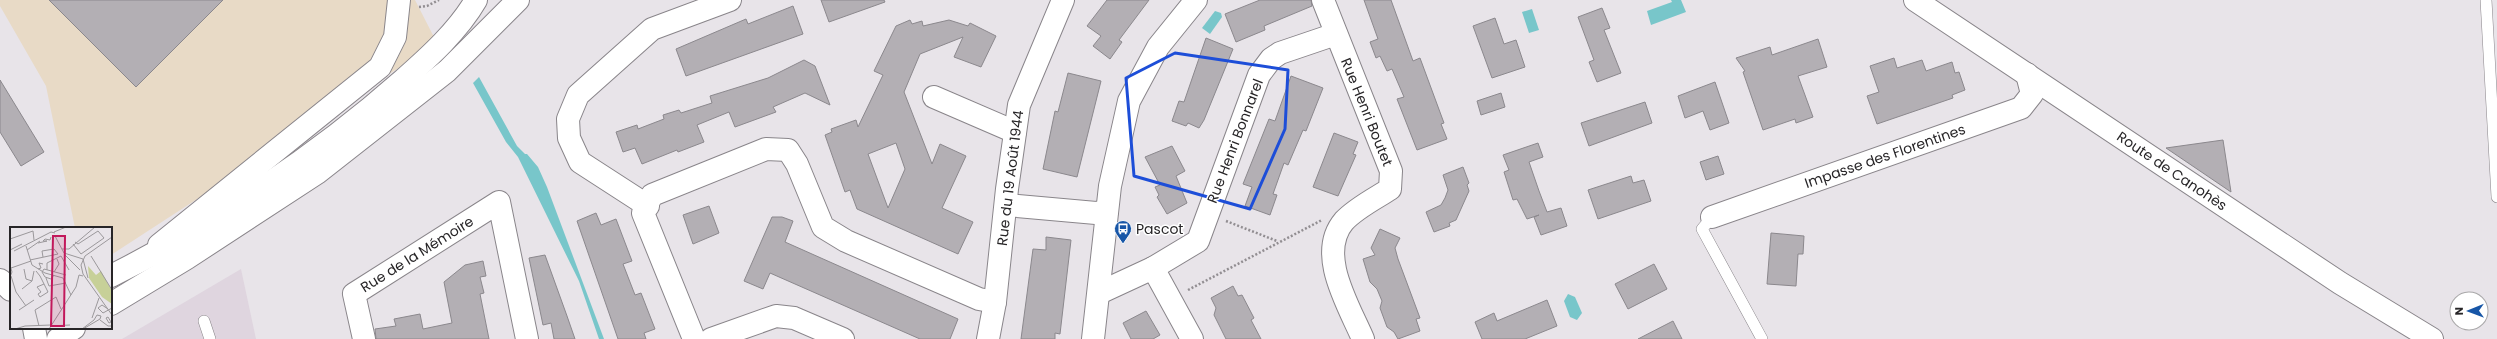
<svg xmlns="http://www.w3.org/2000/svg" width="2497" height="339" font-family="Poppins,sans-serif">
<rect width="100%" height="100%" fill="#e8e4e9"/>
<!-- built -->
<polygon fill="#dfd5df" points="241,269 256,339 122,339"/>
<!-- industrial -->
<polygon fill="#e8dac6" points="0,0 415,0 437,43 111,255 111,228 75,228 46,86 0,6"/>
<!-- water -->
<g fill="#78c6ca">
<polygon points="1671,0 1681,0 1686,12 1651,25 1647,11 1672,2"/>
<polygon points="1532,9 1539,30 1529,33 1522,12"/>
<polygon points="1215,11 1221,13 1222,17 1210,34 1202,28"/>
<polygon points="479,77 517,146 525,154 527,154 538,167 547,187 604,339 599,339 579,281 518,157 506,142 473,83"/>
<polygon points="1568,294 1575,297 1582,313 1577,320 1570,317 1564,301"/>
</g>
<!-- building -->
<g fill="#b3afb4" stroke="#8b888d" fill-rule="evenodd">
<polygon points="49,0 223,0 136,87"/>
<polygon points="821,0 884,0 885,2 829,22"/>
<polygon points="1107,0 1149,0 1119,40 1122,42 1110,59 1093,46 1101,36 1087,26"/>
<polygon points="1260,0 1311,0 1312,6 1264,26 1265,30 1236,42 1225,14"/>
<polygon points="1364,0 1391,0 1413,61 1420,58 1444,123 1441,124 1447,139 1417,150 1397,99 1404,97 1392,69 1387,71 1380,56 1376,58 1370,42 1378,39"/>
<polygon points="793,6 803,34 686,76 676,49 746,19 748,24"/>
<polygon points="1602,8 1610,28 1604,30 1621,73 1597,82 1589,62 1594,60 1578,17"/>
<polygon points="1495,18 1504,44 1516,40 1525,67 1492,78 1473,26"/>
<path d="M 910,20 L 912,24 L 922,21 L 923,26 L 949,20 L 968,26 L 970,23 L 996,36 L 981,67 L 954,57 L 963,37 L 920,54 L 904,92 L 932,164 L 940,144 L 966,156 L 942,208 L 973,222 L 958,254 L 857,209 L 850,190 L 845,192 L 825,135 L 832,132 L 831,129 L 856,120 L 858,127 L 883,75 L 874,71 L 896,26 ZM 896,143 L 905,169 L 888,208 L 868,154 Z"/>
<polygon points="1206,38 1233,49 1204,120 1199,128 1188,123 1186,126 1172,121 1179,101 1184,102"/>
<polygon points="1818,39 1827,67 1798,76 1813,117 1796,123 1795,119 1763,130 1743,72 1745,71 1736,58 1770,47 1772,55"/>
<polygon points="1894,58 1897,68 1922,60 1926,71 1952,62 1955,73 1959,72 1965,90 1952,95 1953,98 1877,124 1867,96 1879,92 1870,66"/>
<polygon points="804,60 815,66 830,105 805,93 773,107 776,112 735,127 729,112 697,125 704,142 678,152 677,150 642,164 635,148 623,152 616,132 637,125 638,129 664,119 663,115 679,110 681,113 712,103 710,96 768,78"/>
<polygon points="1068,73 1101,81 1077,177 1043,169 1055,111 1058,112"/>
<polygon points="1291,76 1323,88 1306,131 1303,130 1288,165 1284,163 1273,194 1277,195 1270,215 1245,206 1252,187 1243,184 1269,119 1275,121"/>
<polygon points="0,80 44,152 21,166 0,132"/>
<polygon points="1715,82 1729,123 1710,130 1703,111 1685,118 1678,96"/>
<polygon points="1501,93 1505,107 1481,115 1477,101"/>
<polygon points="1645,102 1652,123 1589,146 1581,123"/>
<polygon points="1334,133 1358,142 1353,154 1356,155 1338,196 1313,187"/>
<polygon points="2223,140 2231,192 2166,148"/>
<polygon points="1538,143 1543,157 1529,162 1539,191 1547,212 1561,208 1567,226 1541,235 1534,217 1539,215 1527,219 1517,199 1513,200 1504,172 1509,170 1503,155"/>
<polygon points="1172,146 1185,171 1176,176 1187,203 1167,214 1157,197 1159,195 1155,187 1160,185 1145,157"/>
<polygon points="1718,156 1724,174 1706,180 1700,162"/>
<polygon points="1463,167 1469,183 1467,185 1469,191 1456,220 1449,223 1450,226 1434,232 1426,212 1441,205 1445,198 1448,190 1443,175"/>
<polygon points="1631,176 1633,183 1644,180 1651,201 1598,219 1588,190"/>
<polygon points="709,206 719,233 693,244 683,215"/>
<polygon points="596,213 601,225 616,219 632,261 623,264 635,295 641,293 655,329 644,333 646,339 618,339 577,221"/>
<polygon points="772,217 782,217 793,221 785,242 958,319 950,339 920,339 770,273 763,289 744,281"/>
<polygon points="1380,229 1400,238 1395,248 1398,259 1420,318 1416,319 1420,331 1398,339 1394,332 1387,327 1380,308 1382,301 1377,289 1370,282 1363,259 1375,255 1371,248"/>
<polygon points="1771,233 1804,236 1803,254 1798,254 1796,286 1767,284"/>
<polygon points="1046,237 1071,240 1060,334 1055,333 1055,339 1021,339 1033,249 1046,250"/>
<polygon points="545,255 567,316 575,339 554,339 551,323 543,325 529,258"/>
<polygon points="483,261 486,276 480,277 484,293 480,294 489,339 376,339 375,329 396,326 394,319 420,314 423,329 452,323 444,282 465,265"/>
<polygon points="1654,264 1667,289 1628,309 1615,284"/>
<polygon points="1233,286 1238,296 1242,295 1254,318 1251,320 1261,339 1226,339 1214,315 1216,308 1211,298"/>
<polygon points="1547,300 1557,326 1525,339 1482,339 1475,322 1494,313 1497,321"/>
<polygon points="1146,311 1160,335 1153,339 1131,339 1123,323"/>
<polygon points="1673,321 1682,339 1638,339"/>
</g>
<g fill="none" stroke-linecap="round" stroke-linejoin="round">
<defs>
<g id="lane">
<polyline points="2486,0 2497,197"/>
<polyline points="1712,217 1702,229 1762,339"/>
<polyline points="204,321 210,339"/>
</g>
<g id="street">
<path d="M 1323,0 L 1391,171 L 1390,189 C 1376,198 1356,208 1344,221 C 1316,254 1349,306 1363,339"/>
<polyline points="1915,0 2340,283 2432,339"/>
<polyline points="934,97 1015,132"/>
<polyline points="1006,205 1096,213 1107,211"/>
<polyline points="648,206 580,162 569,138 568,119 578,95 652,29 730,0"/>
<polyline points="1712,217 2021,108 2032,94 2027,74"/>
<polyline points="159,245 380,67 395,37 399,0"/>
<polyline points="1153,268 1198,241 1259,75 1271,59 1280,53 1336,34"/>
<polyline points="1099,293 1153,268 1192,339"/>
<polyline points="364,339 354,294 499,202 527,339"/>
<polyline points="694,339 643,213 652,195 766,149 788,150 797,164 823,227 846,241 979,299 995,302"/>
<polyline points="711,339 776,316 794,318 843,339"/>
<polyline points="988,339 995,302 1007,189 1019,105 1063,0"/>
<polyline points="1093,339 1110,186 1129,101 1158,47 1196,0"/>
</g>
<g id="secondary">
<path d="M 111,276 C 213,225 317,156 403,80 C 429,57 458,31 476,0"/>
<polyline points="0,280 11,290"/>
<polyline points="34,328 36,339"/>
</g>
<g id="primary">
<polyline points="111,304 187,258 317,173 447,71 518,0"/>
<polyline points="58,339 74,328"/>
</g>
</defs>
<!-- lane casing -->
<use href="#lane" stroke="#89858a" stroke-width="12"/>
<!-- street casing -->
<use href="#street" stroke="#89858a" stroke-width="24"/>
<!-- secondary casing -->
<use href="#secondary" stroke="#89858a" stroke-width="24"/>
<!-- primary casing -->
<use href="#primary" stroke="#89858a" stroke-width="24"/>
<!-- path -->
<g stroke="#928e92" stroke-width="2.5" stroke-dasharray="2 2" stroke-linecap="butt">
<polyline points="419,7 427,6 439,0"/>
<polyline points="1226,221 1277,241"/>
<polyline points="1188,290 1322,220"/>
</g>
<!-- lane -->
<use href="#lane" stroke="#fff" stroke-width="11"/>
<!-- street -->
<use href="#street" stroke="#fff" stroke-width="22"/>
<!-- secondary -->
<use href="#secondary" stroke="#fff" stroke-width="22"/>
<!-- primary -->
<use href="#primary" stroke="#fff" stroke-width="22"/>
</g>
<!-- marked area -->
<path fill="none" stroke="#1d4ed8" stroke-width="3" stroke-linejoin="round" d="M 1175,53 L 1288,70 L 1285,129 L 1250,209 L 1134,176 L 1126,78 Z"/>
<!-- icons -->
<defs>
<symbol id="bus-pin" viewBox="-11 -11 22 30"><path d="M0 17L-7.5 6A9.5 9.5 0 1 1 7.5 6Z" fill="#1756a7" stroke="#fff"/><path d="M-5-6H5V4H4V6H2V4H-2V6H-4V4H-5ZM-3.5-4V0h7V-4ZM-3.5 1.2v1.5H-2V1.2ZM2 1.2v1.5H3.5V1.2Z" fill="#fff"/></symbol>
</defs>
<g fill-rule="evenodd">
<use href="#bus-pin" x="1113" y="219" width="20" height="27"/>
</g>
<g text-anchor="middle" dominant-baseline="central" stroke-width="3" stroke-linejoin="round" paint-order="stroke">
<!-- street labels -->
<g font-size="14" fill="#272527" stroke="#fff">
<text transform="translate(1367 112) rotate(68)">Rue Henri Boutet</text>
<text transform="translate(1235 141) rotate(-69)">Rue Henri Bonnarel</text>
<text transform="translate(1885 156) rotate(-19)">Impasse des Florentines</text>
<text transform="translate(2172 171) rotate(34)">Route de Canohès</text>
<text transform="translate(1010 178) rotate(-83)">Rue du 19 Août 1944</text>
<text transform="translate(417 254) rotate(-32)">Rue de la Mémoire</text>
</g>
<!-- poi labels -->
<g font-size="14" fill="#272527" stroke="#fff" text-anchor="start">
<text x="1136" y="229">Pascot</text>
</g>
</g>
<!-- overview -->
<g transform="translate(10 227)">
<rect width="102" height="102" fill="#e8e4e9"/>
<path d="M 78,39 L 86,48 L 91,44 L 102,64 L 102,77 L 92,70 L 79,51 Z" fill="#c7d098"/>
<path fill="none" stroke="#9b989b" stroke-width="1" d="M 44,5 L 56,0M 45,9 L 54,26 L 73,32 L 78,51M 102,10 L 75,29 L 71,38 L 73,47 L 102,88M 0,12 L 23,4 L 24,13M 28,16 L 37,14 L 33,14 L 35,12 L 40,13 L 41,10M 63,17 L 71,27 L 94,11 L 88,4 L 68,17 L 65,15M 16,19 L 22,38 L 35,46 L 53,51 L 61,68M 52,22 L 59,22 L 85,0M 0,23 L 12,17M 17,23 L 30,14M 4,24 L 41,5 L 45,6M 54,27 L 70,43M 81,29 L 102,63M 20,33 L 48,27 L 44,22 L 32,24 L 33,30M 0,38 L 2,45 L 0,50M 1,41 L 21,34M 14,42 L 16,52 L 22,54 L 24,44M 28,42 L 31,41 L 29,36 L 33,37M 37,43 L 37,36 L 51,29 L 59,43M 26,44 L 30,49 L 38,65 L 30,70 L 28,67 L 31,65 L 27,60 L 34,57M 44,45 L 49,37 L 47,32M 44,48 L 41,52 L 35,50 L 32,45 L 34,42 L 56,48M 1,49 L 6,65 L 16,79M 36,51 L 39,59 L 56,56M 12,62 L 22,54M 98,82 L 92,78 L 88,81 L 93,86 L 102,81M 9,83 L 24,73M 98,90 L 101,95 L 99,96 L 96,91 ZM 82,91 L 89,71M 90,93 L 98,99 L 102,99M 29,99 L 25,83 L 46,70 L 51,82M 40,99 L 60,98M 5,102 L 15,99 L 41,98M 39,102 L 66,60 L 69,48 L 73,49M 72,102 L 84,93 L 87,88 L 91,89 L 90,92 L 73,102"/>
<path fill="#c2185b" fill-opacity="0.15" stroke="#c2185b" stroke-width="2" d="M 43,9 L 55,9 L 54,99 L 41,99 Z"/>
<rect width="102" height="102" fill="none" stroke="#272527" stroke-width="2"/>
</g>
<!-- north arrow -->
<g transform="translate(2469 311) rotate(269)"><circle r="19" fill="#ffffff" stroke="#a9a8a9"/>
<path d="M0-3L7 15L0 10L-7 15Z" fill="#1756a7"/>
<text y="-6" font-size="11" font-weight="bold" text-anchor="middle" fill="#272527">N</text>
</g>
</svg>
